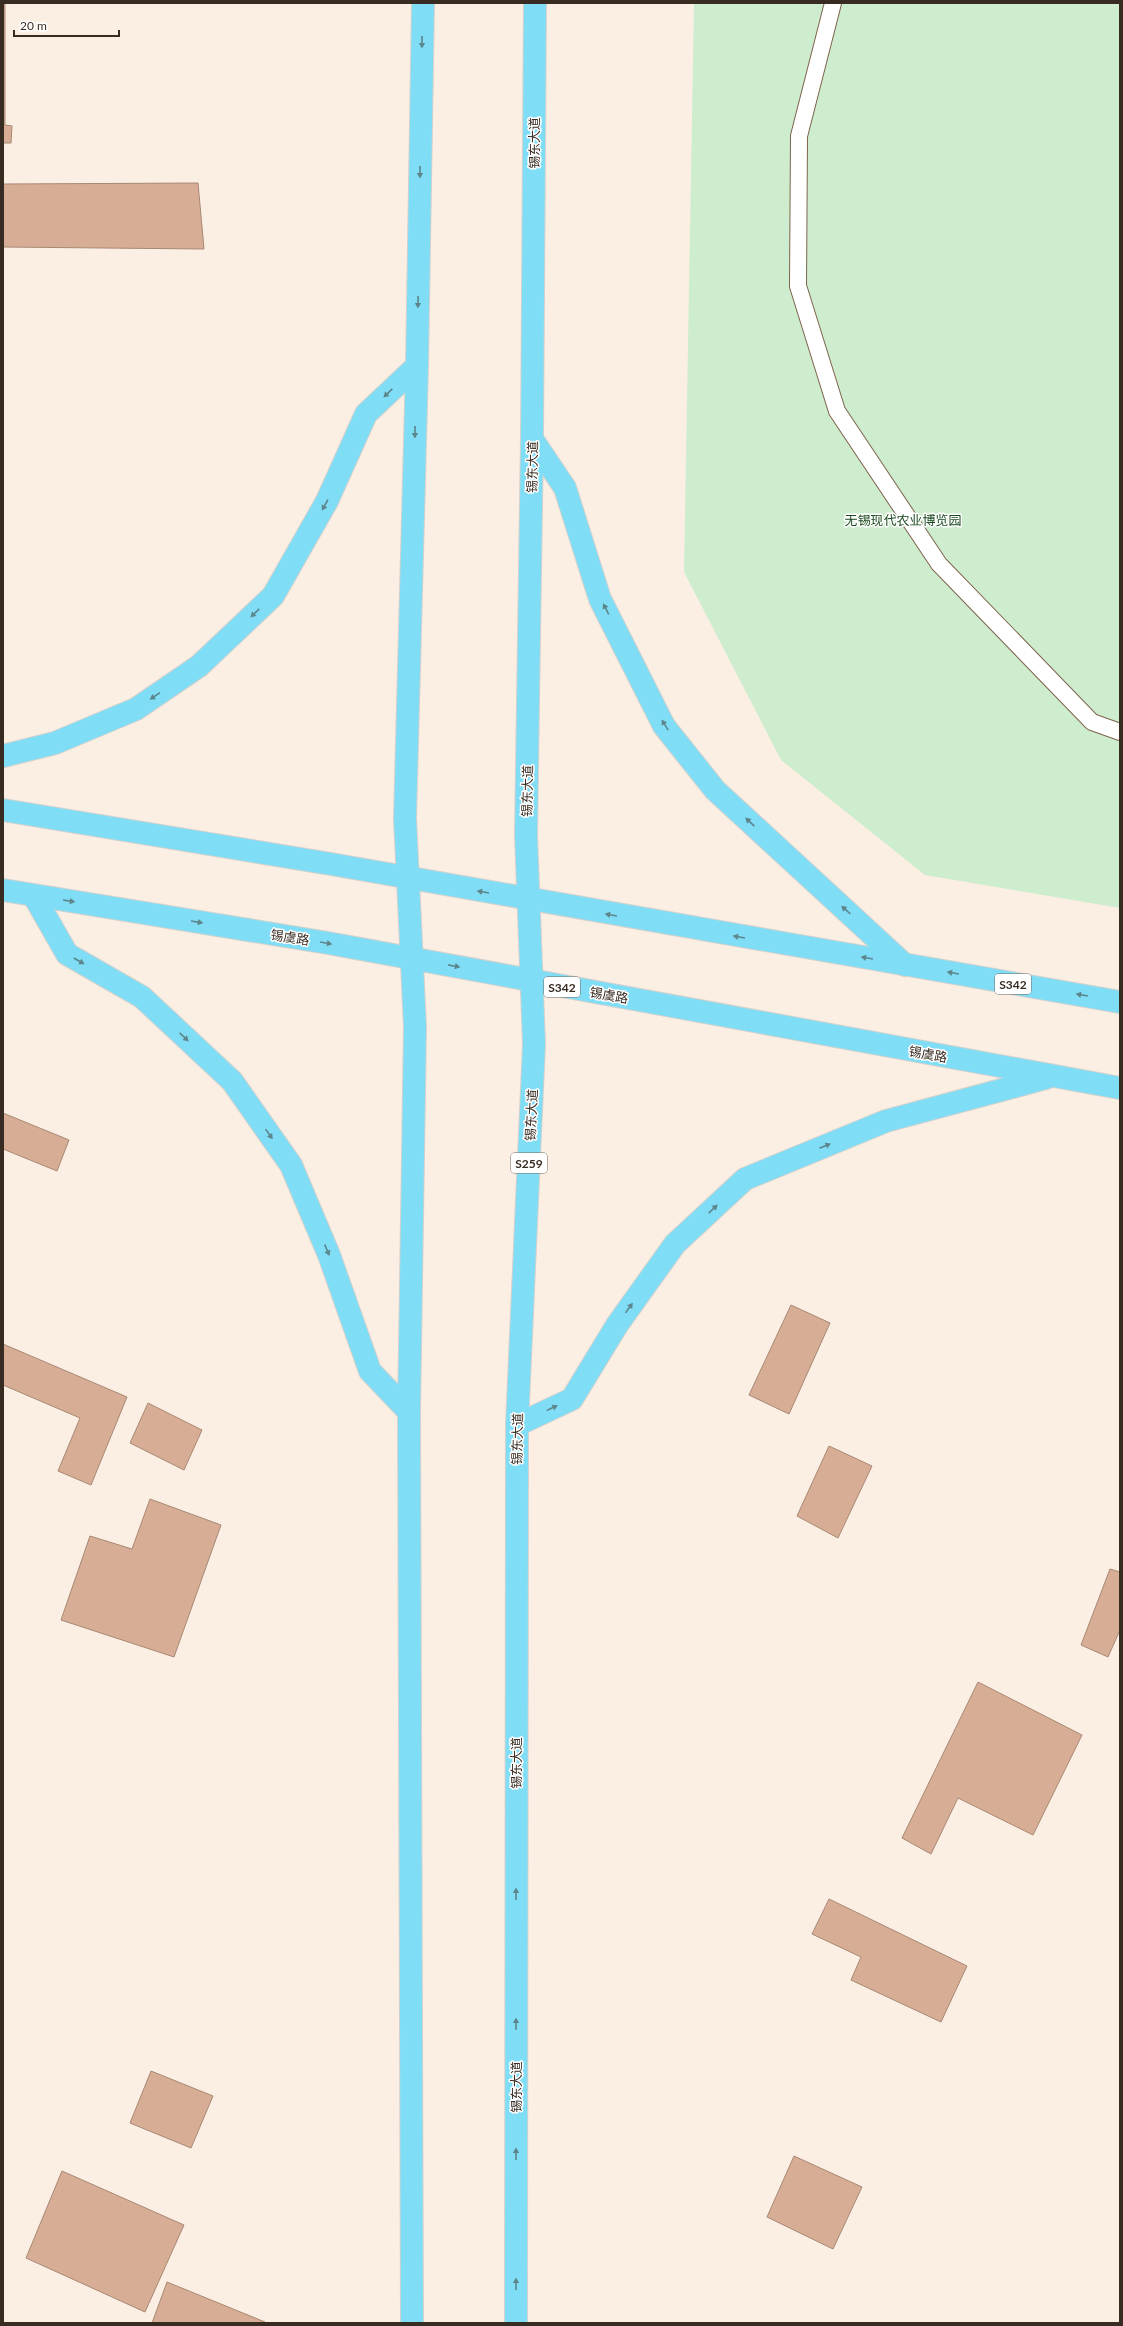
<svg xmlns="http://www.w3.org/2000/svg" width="1123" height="2326" font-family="Lato,'Noto Sans SC',sans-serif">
<rect width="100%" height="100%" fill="#fbefe4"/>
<!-- green -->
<polygon fill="#ceecce" points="694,3 1120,3 1120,908 925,875 781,760 684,572"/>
<!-- building -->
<g fill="#d7ae95" stroke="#a88874">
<polygon points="3,3 5,3 5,125 12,126 11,143 3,143"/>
<polygon points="198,183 204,249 3,247 3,184"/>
<polygon points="3,1113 69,1140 57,1171 3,1149"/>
<polygon points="791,1305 830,1323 789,1414 749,1395"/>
<polygon points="3,1344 127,1397 91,1485 58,1471 80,1418 3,1385"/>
<polygon points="148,1403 202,1430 184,1470 130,1443"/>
<polygon points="829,1446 872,1466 838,1538 797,1516"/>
<polygon points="150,1499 221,1525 174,1657 61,1620 90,1536 132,1549"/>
<polygon points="1110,1569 1120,1572 1120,1630 1108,1657 1081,1645"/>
<polygon points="978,1682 1082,1735 1033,1835 958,1798 931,1854 902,1838"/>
<polygon points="829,1899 967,1966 941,2022 851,1980 861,1957 812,1934"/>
<polygon points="151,2071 213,2096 191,2148 130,2123"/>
<polygon points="794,2156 862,2187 833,2249 767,2217"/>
<polygon points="62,2171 184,2225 145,2312 26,2258"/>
<polygon points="167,2282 265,2322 264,2323 152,2323"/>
</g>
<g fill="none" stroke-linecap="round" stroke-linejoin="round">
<defs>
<polyline id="service" points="833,3 799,136 798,286 837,411 939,564 1092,722 1120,732"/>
<g id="primary">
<polyline points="532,439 565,488 600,599 664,726 715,790 905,965"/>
<polyline points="3,756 55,743 136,709 199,666 273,596 327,501 366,414 417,366"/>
<polyline points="3,810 331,864 1120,1002"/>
<polyline points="3,890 328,943 1120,1088"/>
<polyline points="34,896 67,954 142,997 232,1081 291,1165 329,1255 370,1371 409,1412"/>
<polyline points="517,1425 572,1399 617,1325 675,1244 745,1179 886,1121 1046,1078"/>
<polyline points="412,2323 409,1412 415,1027 405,818 417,366 423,3"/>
<polyline points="516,2323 517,1425 534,1044 526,835 532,439 535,3"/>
</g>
</defs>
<!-- service casing -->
<use href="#service" stroke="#7f644c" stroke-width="18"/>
<!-- primary casing -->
<use href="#primary" stroke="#d3d1ce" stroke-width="24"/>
<!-- service -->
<use href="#service" stroke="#fff" stroke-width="16"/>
<!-- primary -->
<use href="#primary" stroke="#7fdef6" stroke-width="22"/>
</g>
<!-- one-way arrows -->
<defs><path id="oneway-solid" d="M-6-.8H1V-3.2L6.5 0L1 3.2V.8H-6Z"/></defs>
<g fill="#5c858c">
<use href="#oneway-solid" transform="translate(422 42) rotate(91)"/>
<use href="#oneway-solid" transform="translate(420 172) rotate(91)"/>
<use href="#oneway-solid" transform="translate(418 302) rotate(91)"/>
<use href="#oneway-solid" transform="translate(388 393) rotate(136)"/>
<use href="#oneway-solid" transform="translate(415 432) rotate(91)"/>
<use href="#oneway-solid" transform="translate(325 505) rotate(119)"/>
<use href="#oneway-solid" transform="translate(606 609) rotate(-117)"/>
<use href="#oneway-solid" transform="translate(255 613) rotate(136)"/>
<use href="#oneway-solid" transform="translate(155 696) rotate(146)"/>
<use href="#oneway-solid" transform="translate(665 725) rotate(-122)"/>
<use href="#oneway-solid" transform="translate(750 822) rotate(-137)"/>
<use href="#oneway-solid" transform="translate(483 892) rotate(-170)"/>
<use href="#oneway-solid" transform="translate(69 901) rotate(9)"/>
<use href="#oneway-solid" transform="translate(846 910) rotate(-138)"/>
<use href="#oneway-solid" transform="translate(611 915) rotate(-170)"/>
<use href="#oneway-solid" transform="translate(197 922) rotate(9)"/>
<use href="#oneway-solid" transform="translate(739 937) rotate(-170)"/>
<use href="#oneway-solid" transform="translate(326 943) rotate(10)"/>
<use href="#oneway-solid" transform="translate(867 958) rotate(-170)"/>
<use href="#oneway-solid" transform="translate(79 961) rotate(30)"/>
<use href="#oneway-solid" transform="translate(454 966) rotate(11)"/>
<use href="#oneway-solid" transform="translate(953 973) rotate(-170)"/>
<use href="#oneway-solid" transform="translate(1082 995) rotate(-170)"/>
<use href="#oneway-solid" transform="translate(184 1037) rotate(43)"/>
<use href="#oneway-solid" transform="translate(269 1134) rotate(55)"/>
<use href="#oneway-solid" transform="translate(825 1146) rotate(-23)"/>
<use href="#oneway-solid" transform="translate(713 1209) rotate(-43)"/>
<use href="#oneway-solid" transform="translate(327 1250) rotate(67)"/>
<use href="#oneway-solid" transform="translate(629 1308) rotate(-54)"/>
<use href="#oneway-solid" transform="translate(552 1408) rotate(-26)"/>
<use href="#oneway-solid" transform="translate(516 1894) rotate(-90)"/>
<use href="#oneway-solid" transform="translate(516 2024) rotate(-90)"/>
<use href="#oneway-solid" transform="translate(516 2154) rotate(-90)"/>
<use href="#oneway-solid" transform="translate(516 2284) rotate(-90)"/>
</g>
<g text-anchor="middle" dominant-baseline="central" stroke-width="3" stroke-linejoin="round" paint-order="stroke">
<!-- shield labels -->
<g fill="#fff" stroke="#746b64" stroke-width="1">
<rect x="995" y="974" width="36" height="20" rx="3"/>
<rect x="544" y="977" width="36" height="20" rx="3"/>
<rect x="511" y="1153" width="36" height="20" rx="3"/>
</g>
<g font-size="12" font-weight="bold" fill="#382c22">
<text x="1013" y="984">S342</text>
<text x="562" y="987">S342</text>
<text x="529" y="1163">S259</text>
</g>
<!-- street labels -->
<g font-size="13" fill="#382c22" stroke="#fff">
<text transform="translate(534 143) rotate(-90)">锡东大道</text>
<text transform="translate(532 467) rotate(-89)">锡东大道</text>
<text transform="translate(527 791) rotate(-89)">锡东大道</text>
<text transform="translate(290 937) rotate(9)">锡虞路</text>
<text transform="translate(609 995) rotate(10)">锡虞路</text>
<text transform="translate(928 1054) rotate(10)">锡虞路</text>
<text transform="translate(531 1115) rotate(-87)">锡东大道</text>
<text transform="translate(517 1439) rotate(-89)">锡东大道</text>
<text transform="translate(516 1763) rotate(-90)">锡东大道</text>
<text transform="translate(516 2087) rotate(-90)">锡东大道</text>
</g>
<!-- park labels -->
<g font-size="13" fill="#1a4a1e" stroke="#fff">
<text x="903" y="520">无锡现代农业博览园</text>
</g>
</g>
<!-- border -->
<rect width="1123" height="2326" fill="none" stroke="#382c22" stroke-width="8"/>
<!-- scale -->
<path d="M14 30v6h105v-6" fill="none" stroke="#382c22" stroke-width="2"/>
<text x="20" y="30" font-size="12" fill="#382c22" stroke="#ffffff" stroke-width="3" paint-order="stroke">20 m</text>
</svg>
